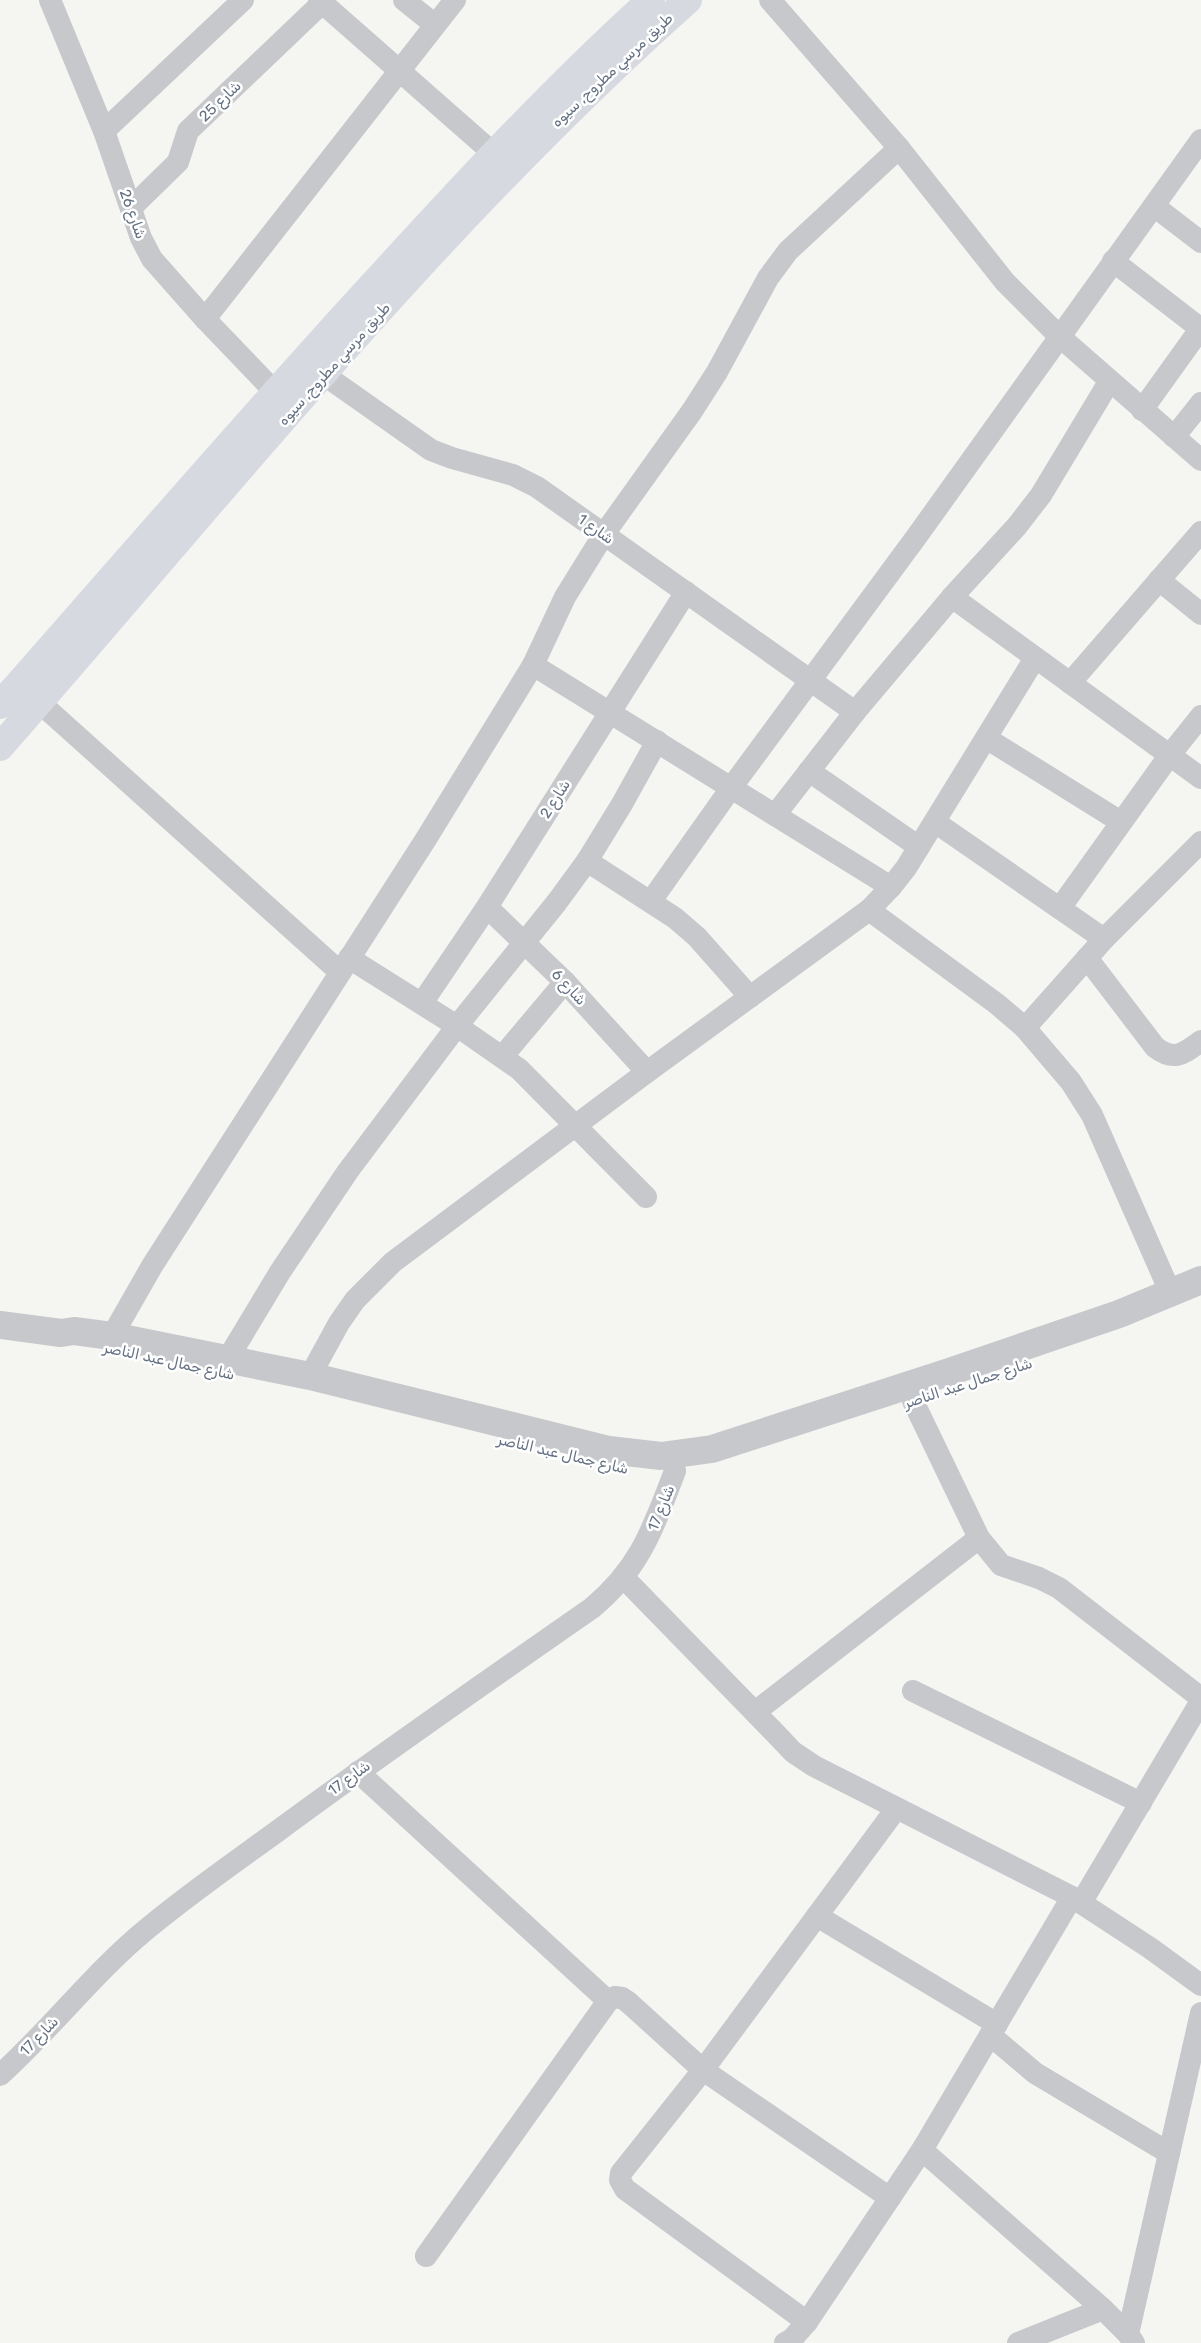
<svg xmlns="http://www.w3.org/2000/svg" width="1201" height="2343" font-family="Rubik,Vazirmatn,sans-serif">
<rect width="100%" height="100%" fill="#f5f6f2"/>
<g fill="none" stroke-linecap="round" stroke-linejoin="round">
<!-- minor -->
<g stroke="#c6c8cc" stroke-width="22">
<polyline points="50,0 104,131 141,238 152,259 205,319 275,392"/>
<polyline points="319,0 493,153"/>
<polyline points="404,0 435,25"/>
<polyline points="770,0 899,148 1005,282 1059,336 1201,460"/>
<polyline points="104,131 243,0"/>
<polyline points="1154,206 1201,242"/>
<polyline points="131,208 178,162 188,131 322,3"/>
<polyline points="1113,261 1201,329"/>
<polyline points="205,319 455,0"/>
<polyline points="323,374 431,450 452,458 513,475 537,487 855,712"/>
<polyline points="1142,410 1201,328"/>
<polyline points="1174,437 1201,403"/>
<polyline points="1159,580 1201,614"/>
<polyline points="952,597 1201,778"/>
<polyline points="533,665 891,887"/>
<polyline points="1070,683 1201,532"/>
<polyline points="39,702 340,972"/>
<polyline points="986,738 1121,822"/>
<polyline points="809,771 919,847"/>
<polyline points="775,815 855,712 952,597 1017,526 1041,495 1109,382"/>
<polyline points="935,822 1104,939"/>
<polyline points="587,861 675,918 697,937 750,997"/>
<polyline points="651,901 731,788 917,536 1201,140"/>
<polyline points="487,907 565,982 647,1072"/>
<polyline points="1060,908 1169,756 1201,716"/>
<polyline points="869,910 997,1004 1025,1028 1071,1082 1092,1115 1171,1294"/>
<polyline points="349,958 457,1026 519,1069 646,1197"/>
<path d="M 1087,958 L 1155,1047 C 1174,1062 1183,1054 1201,1041"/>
<polyline points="422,1003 487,907 686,592"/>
<polyline points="1025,1028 1104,939 1201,842"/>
<polyline points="502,1057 565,982"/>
<polyline points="112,1336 152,1266 426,839 533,665 565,597 604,534 692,411 717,372 768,278 788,251 899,148"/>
<polyline points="227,1360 280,1272 348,1171 457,1026 557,902 587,861 622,804 657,741"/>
<polyline points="310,1376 339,1323 355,1300 393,1262 647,1072 869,910 891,887 906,868 1035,658"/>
<polyline points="913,1401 979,1538 1001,1565 1039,1578 1059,1588 1201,1698"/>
<polyline points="624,1578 775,1733 793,1752 814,1766 1072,1897 1150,1948 1201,1985"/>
<polyline points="913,1691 1141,1803"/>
<polyline points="755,1712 979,1538"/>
<polyline points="358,1772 608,2001"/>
<polyline points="1081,1903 1201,1701"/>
<polyline points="817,1916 997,2024"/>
<polyline points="990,2035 1035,2073 1169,2153"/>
<path d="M 0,2075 C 52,2028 94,1972 148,1928 C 190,1893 235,1862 279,1830 C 382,1754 487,1681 592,1608 C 641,1567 653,1528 675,1471"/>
<polyline points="922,2150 1103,2309 1128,2334"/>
<polyline points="426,2256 608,2001 615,1997 622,1998 628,2002 703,2070 890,2198"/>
<polyline points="807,2322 625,2189 620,2180 621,2173 703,2070 896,1809"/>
<polyline points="785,2343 792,2339 807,2322 922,2150 1072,1897"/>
<polyline points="1018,2343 1103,2309"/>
<polyline points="1134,2343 1128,2334 1201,2013"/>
</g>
<!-- tertiary -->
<polyline stroke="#c6c8cc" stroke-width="28" points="0,1325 61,1333 74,1331 112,1336 310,1376 609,1450 661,1456 712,1449 946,1373 1119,1314 1201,1280"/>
<!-- primary -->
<g stroke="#d6d9df" stroke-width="28">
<path d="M 0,705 C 118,571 235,436 355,304 C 451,199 546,95 651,0"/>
<path d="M 0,747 C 223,493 435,225 688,0"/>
</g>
</g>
<g text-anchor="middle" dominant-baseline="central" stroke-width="5" stroke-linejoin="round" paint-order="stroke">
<!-- street labels -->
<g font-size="15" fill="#647184" stroke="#fff">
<text transform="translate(612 70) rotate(-43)">طريق مرسي مطروح, سيوه</text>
<text transform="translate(220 101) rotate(-44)">شارع 25</text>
<text transform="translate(133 214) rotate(70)">شارع 26</text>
<text transform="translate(334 364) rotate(-48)">طريق مرسي مطروح, سيوه</text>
<text transform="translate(596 529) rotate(35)">شارع 1</text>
<text transform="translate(555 799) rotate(-58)">شارع 2</text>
<text transform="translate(569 987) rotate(47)">شارع 6</text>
<text transform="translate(169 1361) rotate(12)">شارع جمال عبد الناصر</text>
<text transform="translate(968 1383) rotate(-18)">شارع جمال عبد الناصر</text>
<text transform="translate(563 1454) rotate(13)">شارع جمال عبد الناصر</text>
<text transform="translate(661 1508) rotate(-68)">شارع 17</text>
<text transform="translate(349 1778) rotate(-36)">شارع 17</text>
<text transform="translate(39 2036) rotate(-46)">شارع 17</text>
</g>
</g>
</svg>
